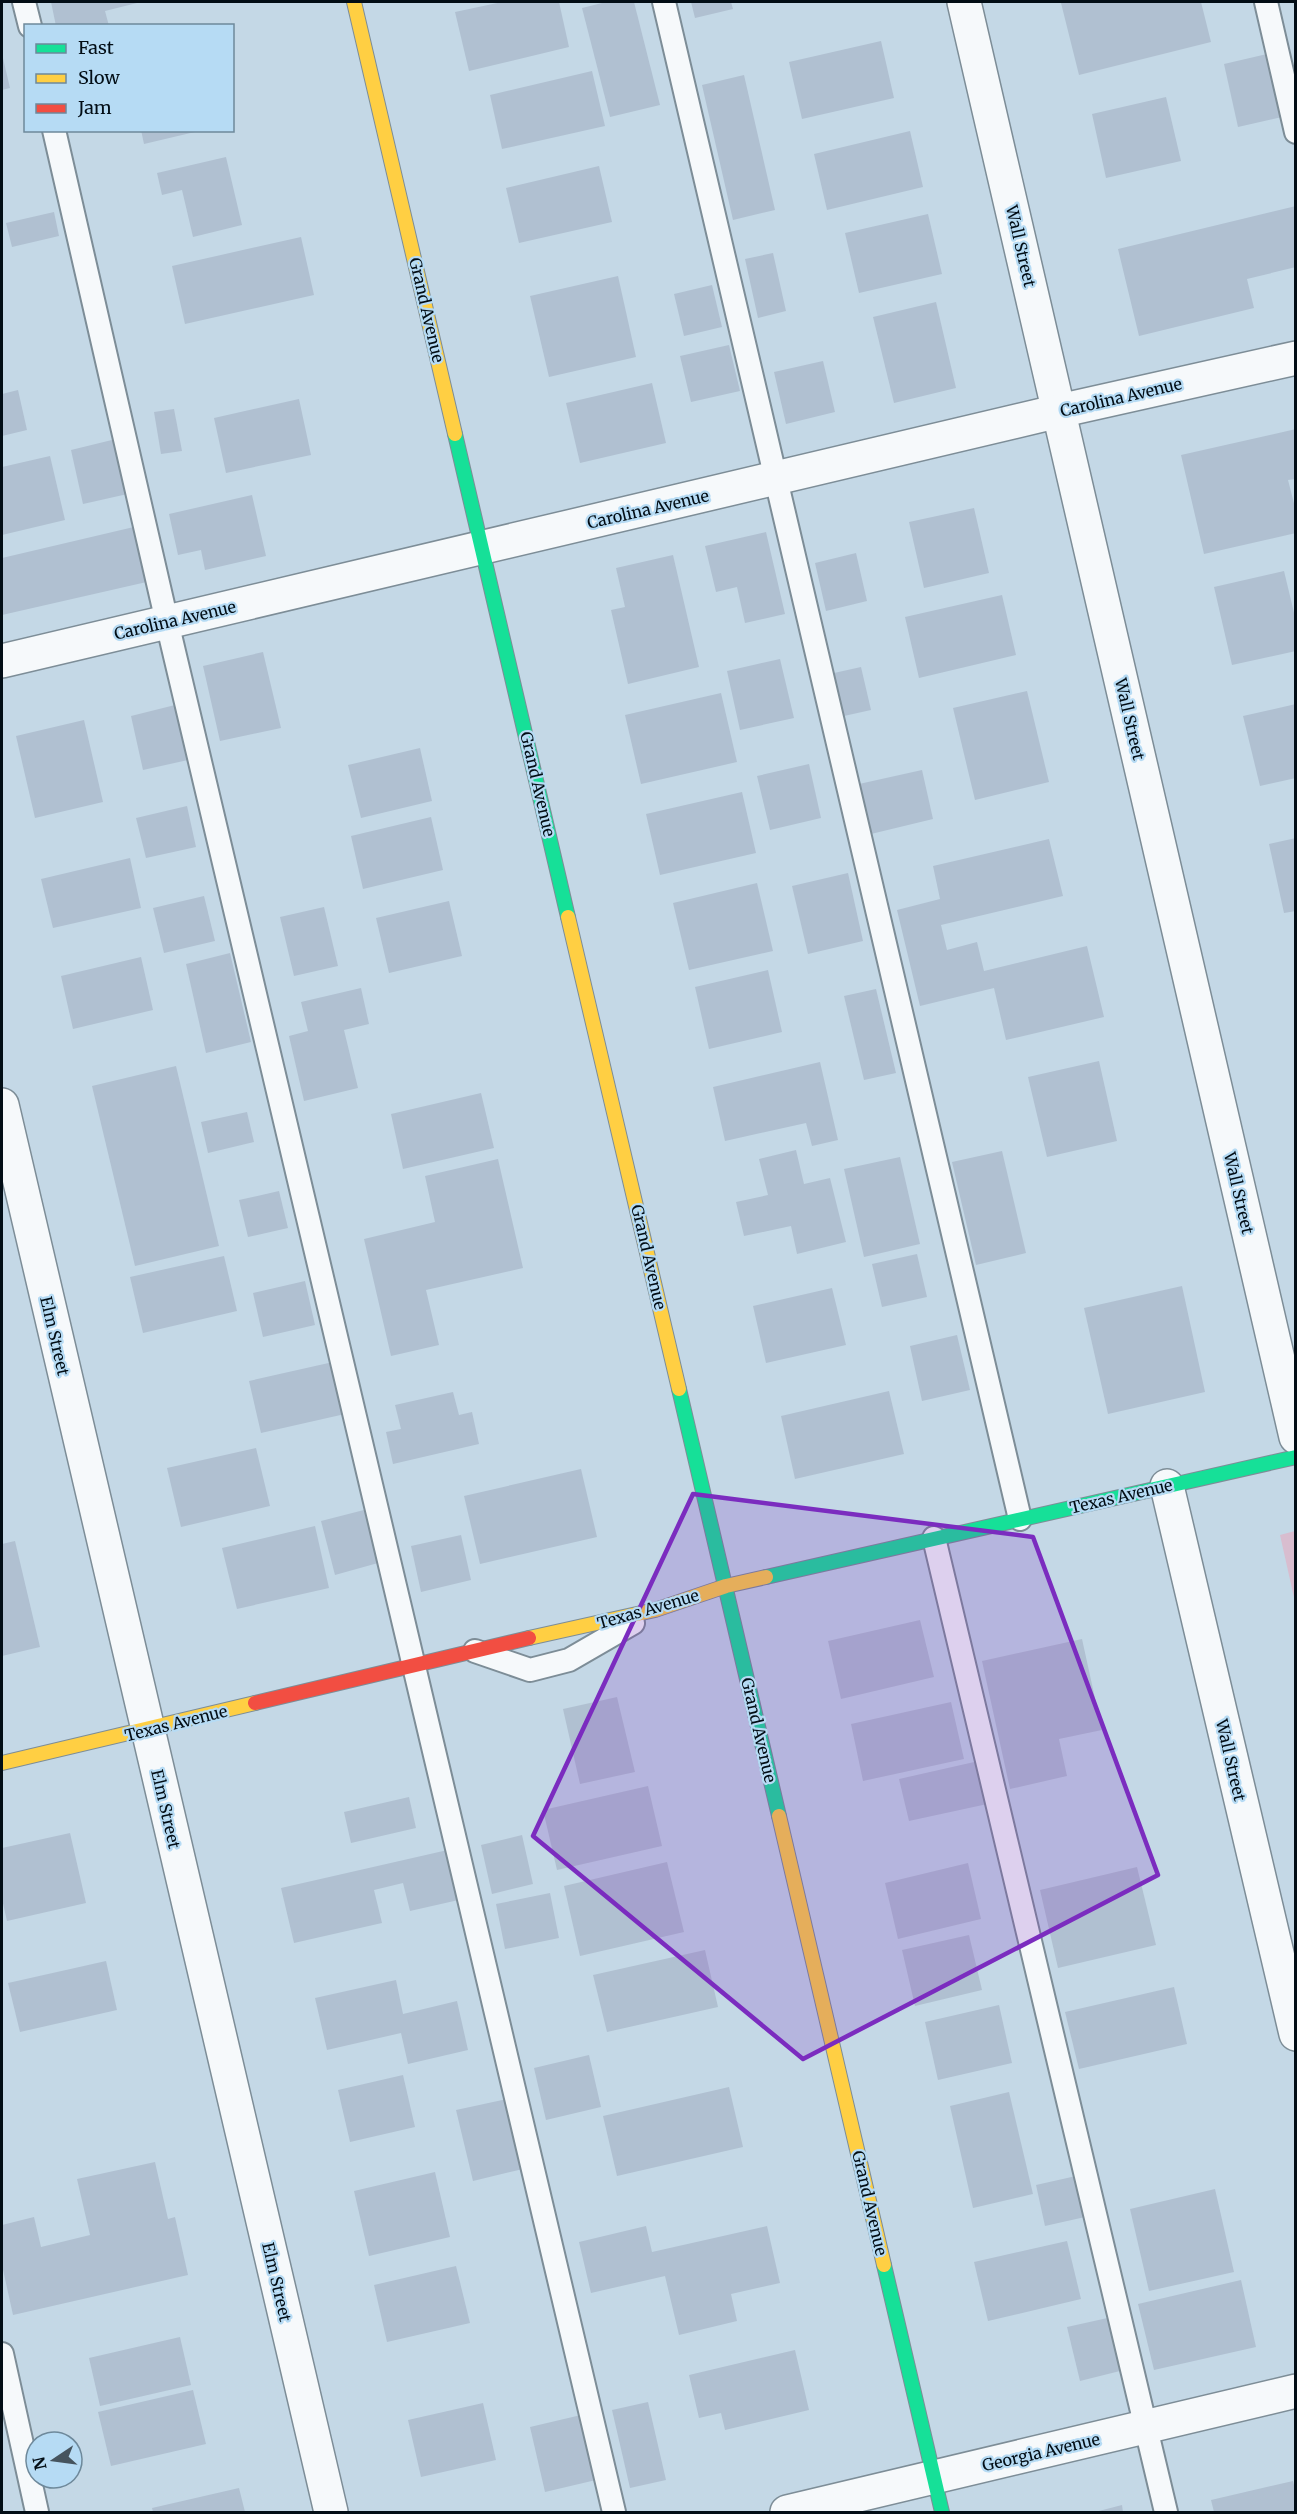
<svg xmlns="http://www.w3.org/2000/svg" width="1297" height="2514" font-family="Merriweather,serif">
<rect width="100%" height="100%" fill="#c4d8e6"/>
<!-- green -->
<polygon fill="#d8bdcf" points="1295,1531 1296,1531 1295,1602 1280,1535"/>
<!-- building -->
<g fill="#b0c0d1">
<polygon points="51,2 141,2 105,11 109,26 56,26"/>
<polygon points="502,2 559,2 569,47 469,71 455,12"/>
<polygon points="606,2 634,2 660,105 610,117 582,8"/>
<polygon points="691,2 731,2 733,9 695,18"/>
<polygon points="1066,2 1201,2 1211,42 1079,75 1061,3"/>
<polygon points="881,41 894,98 802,119 789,62"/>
<polygon points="2,54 10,88 2,90"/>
<polygon points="1267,54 1282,117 1238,127 1224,64"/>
<polygon points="592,71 605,126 502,149 490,95"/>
<polygon points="744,75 775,210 733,220 702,85"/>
<polygon points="1166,97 1181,161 1106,178 1092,114"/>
<polygon points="141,130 199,130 199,131 144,144"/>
<polygon points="910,131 923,187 827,210 814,154"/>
<polygon points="226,157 242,225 193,237 182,190 162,195 157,173"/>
<polygon points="599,166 612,222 519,243 506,188"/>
<polygon points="1296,206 1296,267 1247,279 1254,308 1139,336 1118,249"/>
<polygon points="54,212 59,236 12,247 6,223"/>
<polygon points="928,214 942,274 859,293 845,233"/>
<polygon points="301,237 314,295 185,324 172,266"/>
<polygon points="773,253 786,311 758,318 745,259"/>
<polygon points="618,276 636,357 549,377 530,296"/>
<polygon points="712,285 722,327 684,336 674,294"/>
<polygon points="936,302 956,388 894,403 873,317"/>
<polygon points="729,345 740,391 691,402 680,356"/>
<polygon points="823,361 835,412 786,424 774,372"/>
<polygon points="652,383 666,443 580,463 566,403"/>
<polygon points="18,390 27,430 2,436 2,394"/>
<polygon points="299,399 311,455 226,473 214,418"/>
<polygon points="174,409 182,451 161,454 154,412"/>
<polygon points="1296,429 1296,479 1288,480 1296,511 1296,533 1204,554 1181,455"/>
<polygon points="120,438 132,493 83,504 71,450"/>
<polygon points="50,456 65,520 2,535 2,467"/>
<polygon points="252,495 266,556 205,570 201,550 178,555 169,514"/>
<polygon points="974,508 989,573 924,588 909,522"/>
<polygon points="138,526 151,581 2,615 2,558"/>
<polygon points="766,532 785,614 745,623 737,587 716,592 705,546"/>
<polygon points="856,553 867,601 826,611 815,563"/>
<polygon points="673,555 699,667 628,684 611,610 625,607 616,568"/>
<polygon points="1284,571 1296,621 1296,651 1232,665 1214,587"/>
<polygon points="1002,595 1016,655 919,678 905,617"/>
<polygon points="263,652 281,728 220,741 203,666"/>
<polygon points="780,659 794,718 740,730 727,671"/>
<polygon points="861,667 871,710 844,716 834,673"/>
<polygon points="1027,691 1049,782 975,800 953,708"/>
<polygon points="721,693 737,762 641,784 625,715"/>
<polygon points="1296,704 1296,778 1260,786 1243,716"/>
<polygon points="175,705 188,760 143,770 131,716"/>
<polygon points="84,720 103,802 35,818 16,736"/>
<polygon points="420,748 432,801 361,818 348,765"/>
<polygon points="809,764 821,818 770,830 757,776"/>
<polygon points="922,770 933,819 871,834 859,784"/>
<polygon points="742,792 756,853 660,875 646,814"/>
<polygon points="187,806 196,847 146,858 136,818"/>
<polygon points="431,817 443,870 363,889 351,836"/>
<polygon points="1296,838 1296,911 1284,913 1269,844"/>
<polygon points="1049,839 1063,896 941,925 947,950 977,942 984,971 1087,946 1104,1017 1006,1040 994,988 920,1006 897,910 940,899 933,866"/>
<polygon points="130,858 141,908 53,928 41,879"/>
<polygon points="848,873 863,941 808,954 792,886"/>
<polygon points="757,883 773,951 689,970 673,903"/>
<polygon points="204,896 215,941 164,953 153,908"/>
<polygon points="449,901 462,956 389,973 376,918"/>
<polygon points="324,907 338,966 294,976 280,917"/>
<polygon points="230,953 251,1042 206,1053 186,964"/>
<polygon points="141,957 153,1010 73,1029 61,976"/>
<polygon points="768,970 782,1032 709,1049 695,987"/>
<polygon points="361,988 369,1024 344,1030 358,1088 304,1101 289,1036 308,1031 301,1002"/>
<polygon points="876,989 896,1073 864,1080 844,996"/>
<polygon points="1099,1061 1117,1141 1047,1157 1028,1077"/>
<polygon points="820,1062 838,1140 812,1146 806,1123 725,1141 713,1087"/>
<polygon points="176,1066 219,1246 135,1266 92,1086"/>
<polygon points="481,1093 494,1148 403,1169 391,1114"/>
<polygon points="247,1112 254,1142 208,1153 201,1122"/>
<polygon points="796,1150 804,1184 830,1178 846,1242 797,1254 791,1226 744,1236 736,1202 768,1195 759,1159"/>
<polygon points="1002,1151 1026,1253 976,1265 952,1162"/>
<polygon points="900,1157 920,1244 864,1257 844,1169"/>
<polygon points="498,1159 523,1268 426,1290 439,1345 391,1356 364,1239 435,1222 425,1176"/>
<polygon points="279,1191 288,1228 248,1237 239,1200"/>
<polygon points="917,1254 927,1297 882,1307 872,1264"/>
<polygon points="224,1256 237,1311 143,1333 130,1277"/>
<polygon points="305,1281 315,1325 263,1337 253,1293"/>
<polygon points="1182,1286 1205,1392 1108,1414 1084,1308"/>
<polygon points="832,1288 846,1345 766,1363 753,1306"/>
<polygon points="957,1335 970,1390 922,1401 910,1346"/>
<polygon points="333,1362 345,1414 261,1433 249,1381"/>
<polygon points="889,1391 904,1454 795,1479 781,1416"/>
<polygon points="453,1392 459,1415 472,1412 479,1444 393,1464 386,1432 401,1429 395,1405"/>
<polygon points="256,1448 270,1506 181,1527 167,1468"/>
<polygon points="581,1469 597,1537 480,1564 464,1496"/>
<polygon points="364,1510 378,1563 335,1575 321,1521"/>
<polygon points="315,1526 329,1588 237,1609 222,1548"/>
<polygon points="461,1535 471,1580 421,1592 411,1546"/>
<polygon points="15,1541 40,1647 2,1656 2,1544"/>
<polygon points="920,1620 934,1677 841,1699 828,1641"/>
<polygon points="1082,1639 1102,1730 1059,1739 1067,1776 1010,1789 982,1661"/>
<polygon points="617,1697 635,1772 580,1784 563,1709"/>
<polygon points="951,1702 964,1759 863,1781 851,1724"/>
<polygon points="983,1760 992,1803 909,1821 899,1779"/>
<polygon points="648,1786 662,1846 557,1870 543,1810"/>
<polygon points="409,1797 416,1828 351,1843 344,1812"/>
<polygon points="70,1833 86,1903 7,1921 2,1899 2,1848"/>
<polygon points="522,1835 533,1884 492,1894 481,1845"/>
<polygon points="452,1849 463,1899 410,1911 403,1883 374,1890 382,1923 294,1943 281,1888"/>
<polygon points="667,1862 684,1932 580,1956 564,1886"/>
<polygon points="968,1863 981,1919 898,1939 885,1883"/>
<polygon points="1137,1867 1156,1945 1058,1968 1040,1890"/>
<polygon points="550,1893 559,1938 505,1949 496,1904"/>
<polygon points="969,1935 982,1990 915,2006 902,1950"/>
<polygon points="705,1950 718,2007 607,2032 593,1975"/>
<polygon points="106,1961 117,2010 20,2032 8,1983"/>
<polygon points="396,1980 403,2014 457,2001 468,2050 408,2064 401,2033 327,2050 315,1998"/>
<polygon points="1174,1987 1187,2044 1079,2069 1065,2012"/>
<polygon points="999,2005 1012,2063 938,2080 925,2022"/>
<polygon points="589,2055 601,2107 546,2120 534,2068"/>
<polygon points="403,2075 415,2127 350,2142 338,2090"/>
<polygon points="729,2087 743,2147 617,2176 603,2116"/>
<polygon points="1009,2092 1033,2194 973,2208 950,2106"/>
<polygon points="507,2099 523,2169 473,2181 456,2110"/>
<polygon points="155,2162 168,2219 175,2217 188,2275 13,2315 2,2265 2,2225 34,2217 41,2247 90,2235 77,2179"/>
<polygon points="435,2172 450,2237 369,2256 354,2191"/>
<polygon points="1076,2176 1085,2217 1045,2226 1036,2185"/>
<polygon points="1215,2189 1234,2272 1149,2291 1130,2209"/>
<polygon points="646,2226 652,2252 767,2226 780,2283 731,2294 737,2321 679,2335 665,2276 591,2293 579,2242"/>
<polygon points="1067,2241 1081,2299 988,2321 974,2262"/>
<polygon points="456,2266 470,2323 387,2342 374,2285"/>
<polygon points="1241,2280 1256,2347 1154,2370 1138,2304"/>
<polygon points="1112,2317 1124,2370 1080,2381 1067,2327"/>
<polygon points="180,2337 191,2385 100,2406 89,2358"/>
<polygon points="795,2350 809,2410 725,2430 721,2413 699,2418 689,2375"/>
<polygon points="193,2390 206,2444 111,2466 98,2412"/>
<polygon points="648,2402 666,2480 630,2488 612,2410"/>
<polygon points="483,2403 496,2460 421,2477 408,2420"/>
<polygon points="581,2415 596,2480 545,2492 530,2427"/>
<polygon points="1293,2481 1296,2493 1296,2512 1214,2512 1211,2500"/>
<polygon points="239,2488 245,2512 153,2512 152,2508"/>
<polygon points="1122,2505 1123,2512 1095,2512"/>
</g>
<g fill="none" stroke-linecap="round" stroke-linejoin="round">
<defs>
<g id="lane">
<polyline points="24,2 30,26"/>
<polyline points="664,2 1020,1519"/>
<polyline points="1266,2 1296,132"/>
<polyline points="54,130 167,622 614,2512"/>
<polyline points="934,1538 1166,2512"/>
<polyline points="475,1651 530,1670 569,1660 633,1623"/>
<polyline points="2,2354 37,2512"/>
</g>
<g id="street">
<polyline points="964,2 1296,1437"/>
<polyline points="2,661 1059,411 1296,358"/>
<polyline points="2,1105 331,2512"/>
<polyline points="1167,1486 1296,2034"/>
<polyline points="787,2512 1296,2391"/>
</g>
<g id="fast">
<polyline points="455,434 568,917"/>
<polyline points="679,1389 779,1816"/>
<polyline points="766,1577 1296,1457"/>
<polyline points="884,2265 942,2512"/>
</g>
<g id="slow">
<polyline points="354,2 455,434"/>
<polyline points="568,917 679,1389"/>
<polyline points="529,1638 655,1610 726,1586 766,1577"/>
<polyline points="2,1763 255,1703"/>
<polyline points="779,1816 884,2265"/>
</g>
<polyline id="jam" points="255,1703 529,1638"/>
</defs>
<!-- lane casing -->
<use href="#lane" stroke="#7d8d97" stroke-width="26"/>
<!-- street casing -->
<use href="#street" stroke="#7d8d97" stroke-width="36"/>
<!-- fast casing -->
<use href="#fast" stroke="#7d8d97" stroke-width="16"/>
<!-- slow casing -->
<use href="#slow" stroke="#7d8d97" stroke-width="16"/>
<!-- jam casing -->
<use href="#jam" stroke="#7d8d97" stroke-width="16"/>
<!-- lane -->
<use href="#lane" stroke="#f6f9fb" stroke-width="22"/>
<!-- street -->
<use href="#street" stroke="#f6f9fb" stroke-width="33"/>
<!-- fast -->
<use href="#fast" stroke="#16e098" stroke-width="14"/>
<!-- slow -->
<use href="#slow" stroke="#ffcf43" stroke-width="14"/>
<!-- jam -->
<use href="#jam" stroke="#f24e42" stroke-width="14"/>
</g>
<!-- marked area -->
<path fill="#7b2cbf" fill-opacity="0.2" stroke="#7b2cbf" stroke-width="4.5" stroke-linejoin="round" d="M 693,1494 L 1033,1537 L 1158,1875 L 803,2059 L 533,1836 Z"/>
<g text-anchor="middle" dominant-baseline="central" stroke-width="4.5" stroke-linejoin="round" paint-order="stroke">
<!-- street labels -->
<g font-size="16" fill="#020d15" stroke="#b6dbf4">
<text transform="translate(1021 246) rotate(77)">Wall Street</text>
<text transform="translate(427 310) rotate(77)">Grand Avenue</text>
<text transform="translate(1121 397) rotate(-13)">Carolina Avenue</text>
<text transform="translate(648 509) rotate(-13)">Carolina Avenue</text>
<text transform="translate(175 620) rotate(-13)">Carolina Avenue</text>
<text transform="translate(1130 719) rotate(77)">Wall Street</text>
<text transform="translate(538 784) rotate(77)">Grand Avenue</text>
<text transform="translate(1239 1193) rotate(77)">Wall Street</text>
<text transform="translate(649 1257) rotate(77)">Grand Avenue</text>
<text transform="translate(55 1336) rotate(77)">Elm Street</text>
<text transform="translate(1121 1496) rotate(-13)">Texas Avenue</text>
<text transform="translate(648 1609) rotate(-16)">Texas Avenue</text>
<text transform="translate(176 1723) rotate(-14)">Texas Avenue</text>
<text transform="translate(759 1730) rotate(77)">Grand Avenue</text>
<text transform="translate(1231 1760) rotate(77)">Wall Street</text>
<text transform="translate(166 1809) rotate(77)">Elm Street</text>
<text transform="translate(870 2203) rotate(77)">Grand Avenue</text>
<text transform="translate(277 2282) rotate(77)">Elm Street</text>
<text transform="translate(1041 2452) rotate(-13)">Georgia Avenue</text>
</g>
</g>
<!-- border -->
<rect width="1297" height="2514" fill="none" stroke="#020d15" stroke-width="6"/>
<!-- legend -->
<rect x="24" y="24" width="210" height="108" fill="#b6dbf4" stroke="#6e899b" stroke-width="1.5"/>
<rect x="36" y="44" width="30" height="9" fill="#16e098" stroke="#6e899b" stroke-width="1.5"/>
<text x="78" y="54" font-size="18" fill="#020d15">Fast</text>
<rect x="36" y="74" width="30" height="9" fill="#ffcf43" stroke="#6e899b" stroke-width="1.5"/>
<text x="78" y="84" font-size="18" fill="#020d15">Slow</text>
<rect x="36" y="104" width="30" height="9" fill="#f24e42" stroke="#6e899b" stroke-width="1.5"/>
<text x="78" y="114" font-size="18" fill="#020d15">Jam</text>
<!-- north arrow -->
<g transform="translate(54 2460) rotate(257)"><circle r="28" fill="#b6dbf4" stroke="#6e899b" stroke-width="1.5"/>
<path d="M0-4.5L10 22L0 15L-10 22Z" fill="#46545e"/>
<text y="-9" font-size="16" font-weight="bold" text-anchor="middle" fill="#020d15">N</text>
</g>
</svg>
